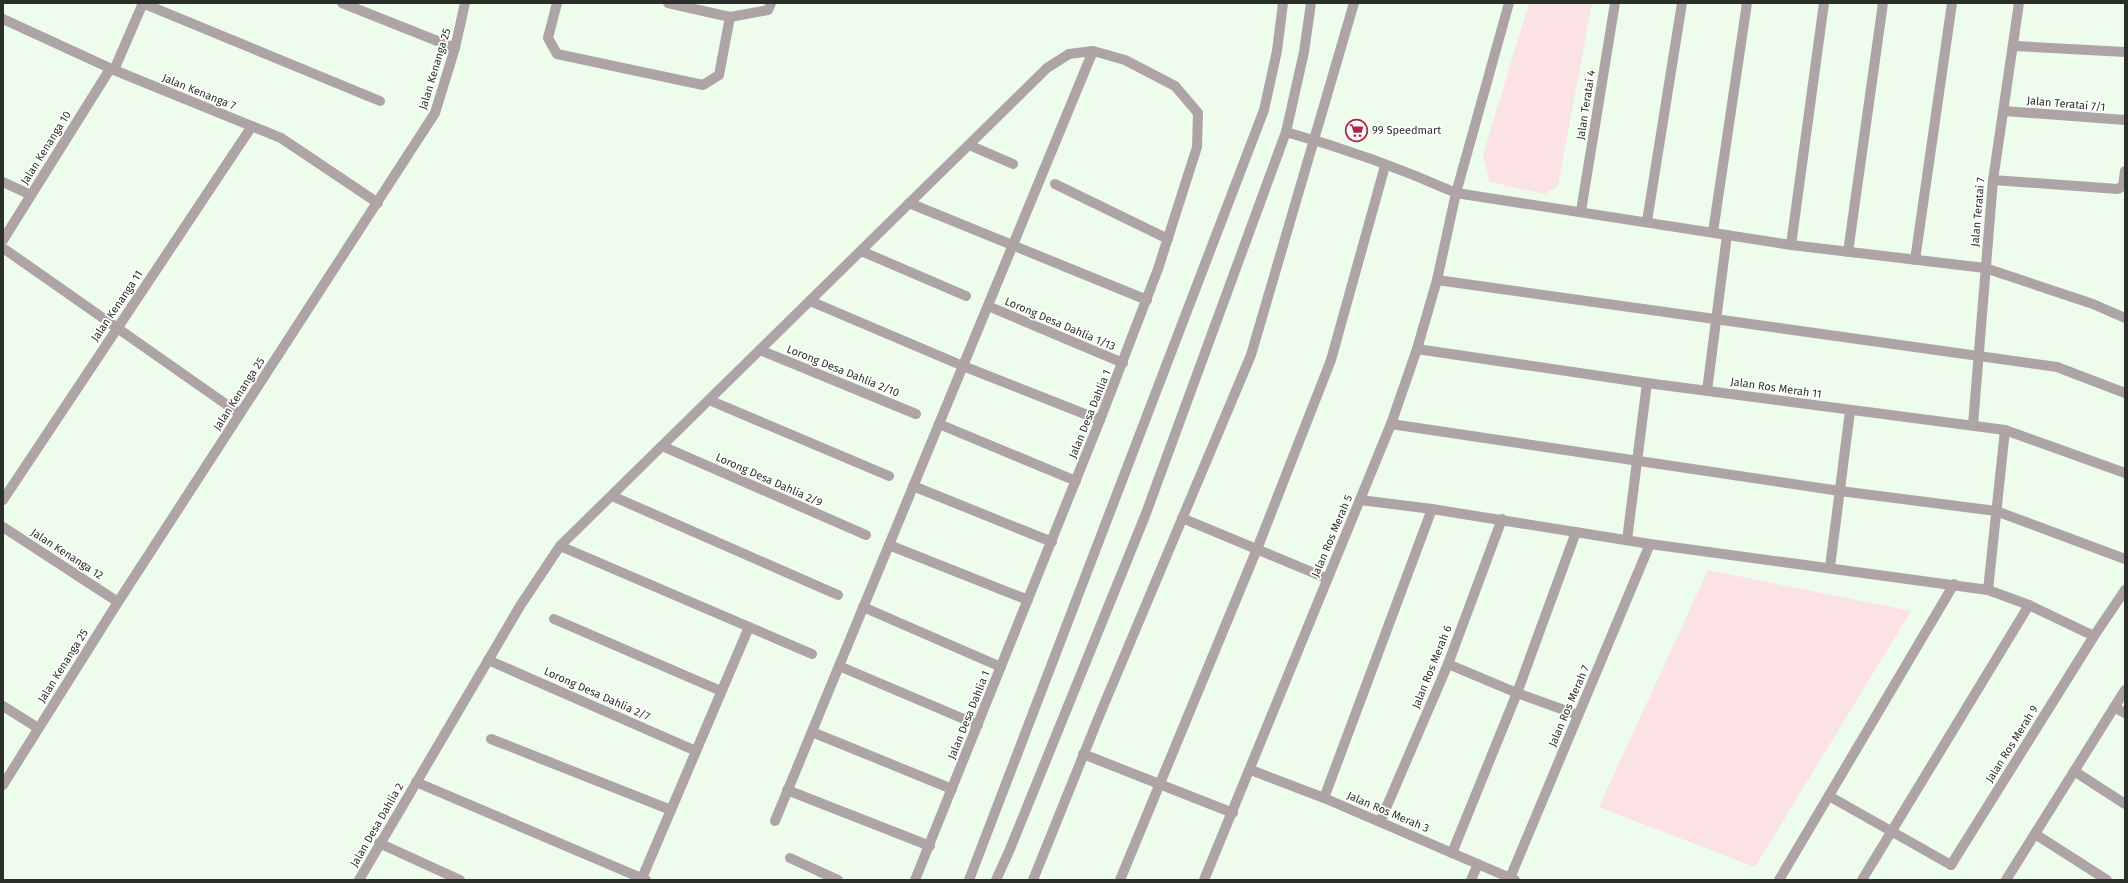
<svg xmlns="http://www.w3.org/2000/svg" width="2128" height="883" font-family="'Fira Sans',sans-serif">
<rect width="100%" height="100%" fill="#edfceb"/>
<!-- green -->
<g fill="#fae2e5">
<polygon points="1529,3 1592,3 1558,186 1544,194 1490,182 1483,155"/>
<polygon points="1708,570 1911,611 1755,867 1599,807"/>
</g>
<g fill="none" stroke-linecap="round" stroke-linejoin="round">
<!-- service -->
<g stroke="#afa4a5" stroke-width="10">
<polyline points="142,3 380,101"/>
<polyline points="557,3 548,38 557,54 703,85 719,75 730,17"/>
<polyline points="668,3 730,17 768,10 771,3"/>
<polyline points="2014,46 2125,52"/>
<polyline points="1993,180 2118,189 2123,186 2125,171"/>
<polyline points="909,203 1147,300"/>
<polyline points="1647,221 1682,3"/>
<polyline points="1791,245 1824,3"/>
<polyline points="1915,260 1952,3"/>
<polyline points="1437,280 2057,367 2125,393"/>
<polyline points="810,301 963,366 1100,420"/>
<polyline points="1707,391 1727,235"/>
<polyline points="709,400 889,476"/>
<polyline points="1391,424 1840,491 1996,511 2125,559"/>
<polyline points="913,486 1052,542"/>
<polyline points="612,496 838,595"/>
<polyline points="1182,518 1326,578"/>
<polyline points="1627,540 1647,383"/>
<polyline points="1830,567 1850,411"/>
<polyline points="1988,590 2005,430"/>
<polyline points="863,607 1001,667"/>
<polyline points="554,619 721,691"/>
<polyline points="2094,636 2125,590"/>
<polyline points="1448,664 1517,693 1578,715"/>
<polyline points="2114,707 2125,713"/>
<polyline points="812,732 952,789"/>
<polyline points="491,739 671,810"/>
<polyline points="1083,754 1233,813"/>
<polyline points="1829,796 1951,865"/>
<polyline points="1324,798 1432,509"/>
<polyline points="2035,834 2107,880"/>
<polyline points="379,843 460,880"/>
<polyline points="1452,853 1517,693 1576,532"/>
<polyline points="790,858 838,880"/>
<polyline points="1120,880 1257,549 1331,360 1385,166"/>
<polyline points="1471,880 1478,864"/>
<polyline points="1862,880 2029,605"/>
</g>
<!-- minor -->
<g stroke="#afa4a5" stroke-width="10">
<polyline points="342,3 455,48"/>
<polyline points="3,19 114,70 281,138 378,203"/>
<polyline points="114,70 143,3"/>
<polyline points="2004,111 2125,120"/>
<path d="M 1286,132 C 1344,148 1402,169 1456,193 L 1791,245 L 1985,268 L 2093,304 L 2125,318"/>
<polyline points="969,145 1013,164"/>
<polyline points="3,182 31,195"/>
<polyline points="1055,184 1168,239"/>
<polyline points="1581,211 1615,3"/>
<polyline points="1713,232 1747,3"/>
<polyline points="3,240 110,69"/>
<polyline points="3,248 240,414"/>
<polyline points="861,251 966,296"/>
<polyline points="1848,252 1883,3"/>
<polyline points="988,306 1123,363"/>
<polyline points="1417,349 1647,383 2005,430 2125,473"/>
<polyline points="760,350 916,414"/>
<polyline points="939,424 1076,481"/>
<polyline points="1973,425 1993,180 2019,3"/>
<polyline points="662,446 866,535"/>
<polyline points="3,500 252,126"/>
<polyline points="1360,500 1432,509 1650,544 1988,590 2029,605 2094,636 1951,865"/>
<polyline points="3,527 118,602"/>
<polyline points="889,545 1028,600"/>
<polyline points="560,546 812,654"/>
<polyline points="488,660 696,751"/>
<polyline points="839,666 978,725"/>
<polyline points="3,706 38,728"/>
<polyline points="1251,770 1324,798 1515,880"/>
<polyline points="2074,771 2125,804"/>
<polyline points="416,782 646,880"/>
<polyline points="3,785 118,602 435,113 455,48 465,3"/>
<polyline points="787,790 930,846"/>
<polyline points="775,821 1093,51"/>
<polyline points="1380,822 1448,664 1502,519"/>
<polyline points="642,878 749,627"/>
<polyline points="1510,878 1650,544"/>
<polyline points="359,880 520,606 560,546 1047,68 1069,54 1093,51 1125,60 1175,86 1198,113 1197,147 1158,269 1100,420 915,880"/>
<polyline points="1033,880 1100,714 1251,355 1354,3"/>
<polyline points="1204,880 1391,424 1417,349 1437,280 1456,193 1509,3"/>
<polyline points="1779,880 1954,584"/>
<polyline points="2006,880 2125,690"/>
</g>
<!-- tertiary -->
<g stroke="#afa4a5" stroke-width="10">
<polyline points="969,880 1264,110 1277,51 1283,3"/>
<polyline points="996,880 1010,849 1145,516 1286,132 1304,52 1311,3"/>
</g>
</g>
<!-- icons -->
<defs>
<symbol id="supermarket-ring" viewBox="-11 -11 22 22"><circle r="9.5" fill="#fff" stroke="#b4234d" stroke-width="1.5"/><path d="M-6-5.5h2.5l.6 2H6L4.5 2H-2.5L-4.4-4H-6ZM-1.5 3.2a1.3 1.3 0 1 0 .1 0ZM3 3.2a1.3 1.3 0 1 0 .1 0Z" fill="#b4234d"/></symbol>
</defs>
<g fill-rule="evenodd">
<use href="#supermarket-ring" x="1344" y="118" width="25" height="25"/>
</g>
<g text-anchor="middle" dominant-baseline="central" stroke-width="3.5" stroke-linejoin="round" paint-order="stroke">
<!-- street labels -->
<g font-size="11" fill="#2a3029" stroke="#fff">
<text transform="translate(435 69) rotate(-73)">Jalan Kenanga 25</text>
<text transform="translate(199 92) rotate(22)">Jalan Kenanga 7</text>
<text transform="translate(2066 104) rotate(5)">Jalan Teratai 7/1</text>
<text transform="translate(1586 105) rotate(-81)">Jalan Teratai 4</text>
<text transform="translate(46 148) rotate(-58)">Jalan Kenanga 10</text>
<text transform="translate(1978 212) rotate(-85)">Jalan Teratai 7</text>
<text transform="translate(117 306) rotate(-56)">Jalan Kenanga 11</text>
<text transform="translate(1060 324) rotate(23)">Lorong Desa Dahlia 1/13</text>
<text transform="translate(843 371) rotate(22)">Lorong Desa Dahlia 2/10</text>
<text transform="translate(1776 388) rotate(8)">Jalan Ros Merah 11</text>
<text transform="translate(239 394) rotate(-57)">Jalan Kenanga 25</text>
<text transform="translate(1090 414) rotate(-68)">Jalan Desa Dahlia 1</text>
<text transform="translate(769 480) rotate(24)">Lorong Desa Dahlia 2/9</text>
<text transform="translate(1332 536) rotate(-67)">Jalan Ros Merah 5</text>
<text transform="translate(67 554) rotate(33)">Jalan Kenanga 12</text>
<text transform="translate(63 666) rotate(-58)">Jalan Kenanga 25</text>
<text transform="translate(1432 667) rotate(-68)">Jalan Ros Merah 6</text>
<text transform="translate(597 694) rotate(24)">Lorong Desa Dahlia 2/7</text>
<text transform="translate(1569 706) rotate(-67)">Jalan Ros Merah 7</text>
<text transform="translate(969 715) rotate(-68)">Jalan Desa Dahlia 1</text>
<text transform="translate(2012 744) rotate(-58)">Jalan Ros Merah 9</text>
<text transform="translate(1388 812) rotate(23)">Jalan Ros Merah 3</text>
<text transform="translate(377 825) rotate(-60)">Jalan Desa Dahlia 2</text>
</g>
<!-- poi labels -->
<g font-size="11" fill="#2a3029" stroke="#fff" text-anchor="start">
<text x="1372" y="130">99 Speedmart</text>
</g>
</g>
<!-- border -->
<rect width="2128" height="883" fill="none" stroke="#2a3029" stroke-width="8"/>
</svg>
